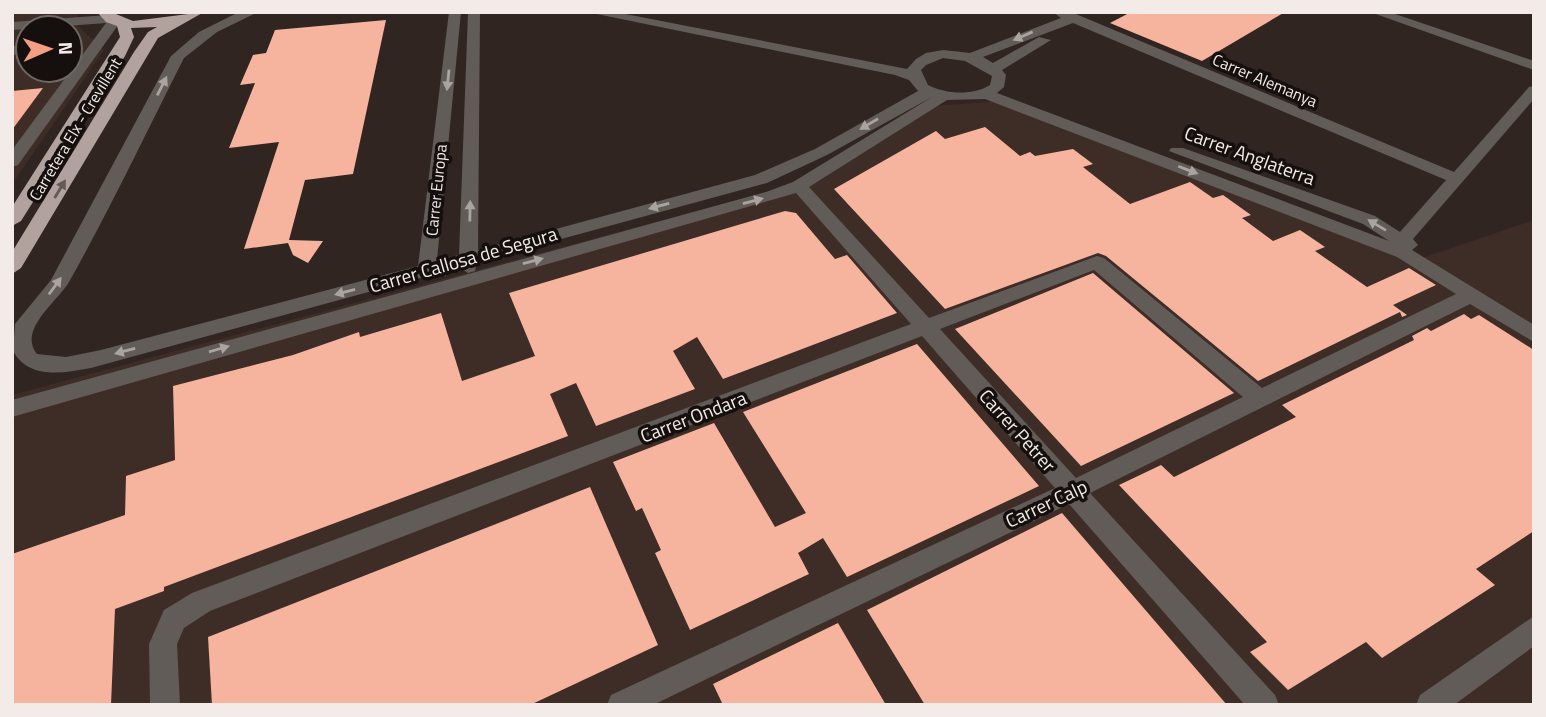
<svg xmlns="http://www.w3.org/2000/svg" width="1546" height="717" font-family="'Titillium Web',sans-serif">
<rect width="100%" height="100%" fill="#312521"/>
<!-- built -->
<g fill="#3e2c26" fill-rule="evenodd">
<path d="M 12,12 L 78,12 L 78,26 L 104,50 L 12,184 ZM 28,28 L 70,28 L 70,70 L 28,70 Z"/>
<polygon points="1001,101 1416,260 1534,220 1534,705 12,705 12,395 789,186 933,106"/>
</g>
<!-- building -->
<g fill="#f6b49e">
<polygon points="1131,12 1285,12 1202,61 1110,23"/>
<polygon points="386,20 353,174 305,180 289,240 323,241 308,263 293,255 288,243 244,249 279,142 229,148 255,83 240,85 253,55 266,53 275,30"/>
<polygon points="43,88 12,130 12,91"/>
<polygon points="985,127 1020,156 1030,152 1035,156 1073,149 1093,164 1083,167 1130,204 1190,182 1213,198 1223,195 1251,215 1242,218 1273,241 1300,230 1325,247 1315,251 1367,287 1409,268 1436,285 1393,305 1407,315 1402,317 1400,312 1258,381 1106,256 1098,253 945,309 834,189 936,131 945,139"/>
<polygon points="785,211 796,213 835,259 847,255 897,313 723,379 697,337 673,351 695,389 596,426 576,383 550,394 568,436 164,587 164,591 115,609 111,705 12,705 12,554 125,515 126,476 175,460 173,386 293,355 359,332 360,337 441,313 462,381 535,356 509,293"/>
<polygon points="1093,273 1234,393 1081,466 955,329"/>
<polygon points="1464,314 1471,319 1479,315 1534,350 1534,531 1476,569 1495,585 1382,658 1366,642 1288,690 1250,652 1267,642 1119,485 1161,465 1174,477 1296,417 1282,405 1414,340 1412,336 1427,328 1431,331"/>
<polygon points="917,344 1039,486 847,577 823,538 798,553 809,574 690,630 655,553 661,550 642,508 636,511 613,462 714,423 775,527 806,513 743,412"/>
<polygon points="590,487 658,645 530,705 212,705 208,637"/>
<polygon points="1062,513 1227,705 925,705 867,610"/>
<polygon points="838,623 886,705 723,705 713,684"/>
</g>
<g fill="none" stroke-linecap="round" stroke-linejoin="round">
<!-- minor -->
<g fill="#625c59" fill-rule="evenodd">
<path d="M 239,12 L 258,12 L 217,32 L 184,58 C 146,133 110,209 69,282 C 58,301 17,330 37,354 L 66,357 L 101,350 L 418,266 L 449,12 L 461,12 L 437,260 L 459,255 L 468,12 L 480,12 L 478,250 L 755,175 L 815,149 L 918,91 L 909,80 L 895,75 L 587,12 L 615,12 L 907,69 L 916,59 L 926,53 L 943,50 L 970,53 L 1061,18 L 1053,12 L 1071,12 L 1454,172 L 1529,87 L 1534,86 L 1534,99 L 1413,239 L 1418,245 L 1412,250 L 1534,325 L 1534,342 L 1470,304 L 1090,493 L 1275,695 L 1279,705 L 1245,705 L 1069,504 L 653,705 L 607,705 L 611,695 L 1055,488 L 922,336 L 210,611 L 184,628 L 177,644 L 180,705 L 150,705 L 149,644 L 164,610 L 192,593 L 911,324 L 796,193 L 12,417 L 12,400 L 766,192 L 793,182 L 932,97 L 827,155 L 767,183 L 477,262 L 475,271 L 468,273 L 459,267 L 447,270 L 446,276 L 427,276 L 91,368 C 64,373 29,380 13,351 L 15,324 L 51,280 L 171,56 L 199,32 ZM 1073,23 L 1446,180 L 1400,232 L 1375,216 L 1183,148 L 1171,148 L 1169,151 L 1363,224 L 1389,241 L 997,93 L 1004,87 L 1006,75 L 1002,70 L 1051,40 L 1039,37 L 993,63 L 983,57 ZM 943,58 L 965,61 L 992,76 L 990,85 C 972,96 946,94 928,85 L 921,70 L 926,65 ZM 985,99 L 1397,257 L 1456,294 L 1262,388 L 1104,258 L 1097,256 L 929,318 L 809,187 L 947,100 ZM 1094,270 L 1243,397 L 1076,478 L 940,329 Z"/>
<polygon points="1370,12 1389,12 1534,61 1534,70"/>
<polygon points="108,15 121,21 18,165 12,167 12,150 106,23 12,30 12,22"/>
<polygon points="28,40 28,49 12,56 12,47"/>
<polygon points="1534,616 1534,646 1454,705 1416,705 1420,695"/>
</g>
<!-- highway -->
<polygon fill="#b1a29d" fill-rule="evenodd" points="97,12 111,12 133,21 204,12 158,38 21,268 12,274 12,252 134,52 148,32 157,27 131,28 134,37 125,56 21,221 12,226 12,207 120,37 117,26 106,22"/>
</g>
<!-- one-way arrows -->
<defs><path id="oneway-solid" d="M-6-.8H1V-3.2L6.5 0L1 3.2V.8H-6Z" transform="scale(1.75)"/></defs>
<g fill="#aaa4a0">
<use href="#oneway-solid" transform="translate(1023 36) rotate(157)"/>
<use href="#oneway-solid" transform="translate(448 80) rotate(96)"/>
<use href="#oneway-solid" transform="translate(162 86) rotate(-63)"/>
<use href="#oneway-solid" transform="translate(869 124) rotate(150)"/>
<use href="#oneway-solid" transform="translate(1188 170) rotate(21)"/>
<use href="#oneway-solid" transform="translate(753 201) rotate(-15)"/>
<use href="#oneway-solid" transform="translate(659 206) rotate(165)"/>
<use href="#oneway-solid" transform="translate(470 211) rotate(-89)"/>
<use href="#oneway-solid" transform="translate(1377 225) rotate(-149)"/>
<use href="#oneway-solid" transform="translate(533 261) rotate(-15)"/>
<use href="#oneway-solid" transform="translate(55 286) rotate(-54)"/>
<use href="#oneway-solid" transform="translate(345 292) rotate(165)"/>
<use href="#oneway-solid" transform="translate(219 349) rotate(-16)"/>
<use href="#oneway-solid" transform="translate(125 351) rotate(165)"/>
</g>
<use fill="#635956" href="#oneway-solid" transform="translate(60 189) rotate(-59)"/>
<g text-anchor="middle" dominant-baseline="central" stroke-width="7" stroke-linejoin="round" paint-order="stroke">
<!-- far-street labels -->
<g font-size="16" fill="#f3ebe8" stroke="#15100e">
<text transform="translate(1265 80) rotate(23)">Carrer Alemanya</text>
<text transform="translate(75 129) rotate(-59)">Carretera Elx - Crevillent</text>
<text transform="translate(436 190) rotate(-84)">Carrer Europa</text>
</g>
<!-- street labels -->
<g font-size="19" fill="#f3ebe8" stroke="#15100e">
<text transform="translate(1250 155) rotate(20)">Carrer Anglaterra</text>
<text transform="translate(463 259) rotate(-16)">Carrer Callosa de Segura</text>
<text transform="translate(693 416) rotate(-21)">Carrer Ondara</text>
<text transform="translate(1018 430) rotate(48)">Carrer Petrer</text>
<text transform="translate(1046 503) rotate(-25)">Carrer Calp</text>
</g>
</g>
<!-- border -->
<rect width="1546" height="717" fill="none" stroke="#f3ebe8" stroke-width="28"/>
<!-- north arrow -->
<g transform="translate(49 49) rotate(88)"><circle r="33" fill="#15100e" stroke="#6e6865" stroke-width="2"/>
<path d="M0-5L12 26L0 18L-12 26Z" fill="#f39f83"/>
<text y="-10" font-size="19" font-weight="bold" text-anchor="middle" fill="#f3ebe8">N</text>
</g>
</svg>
